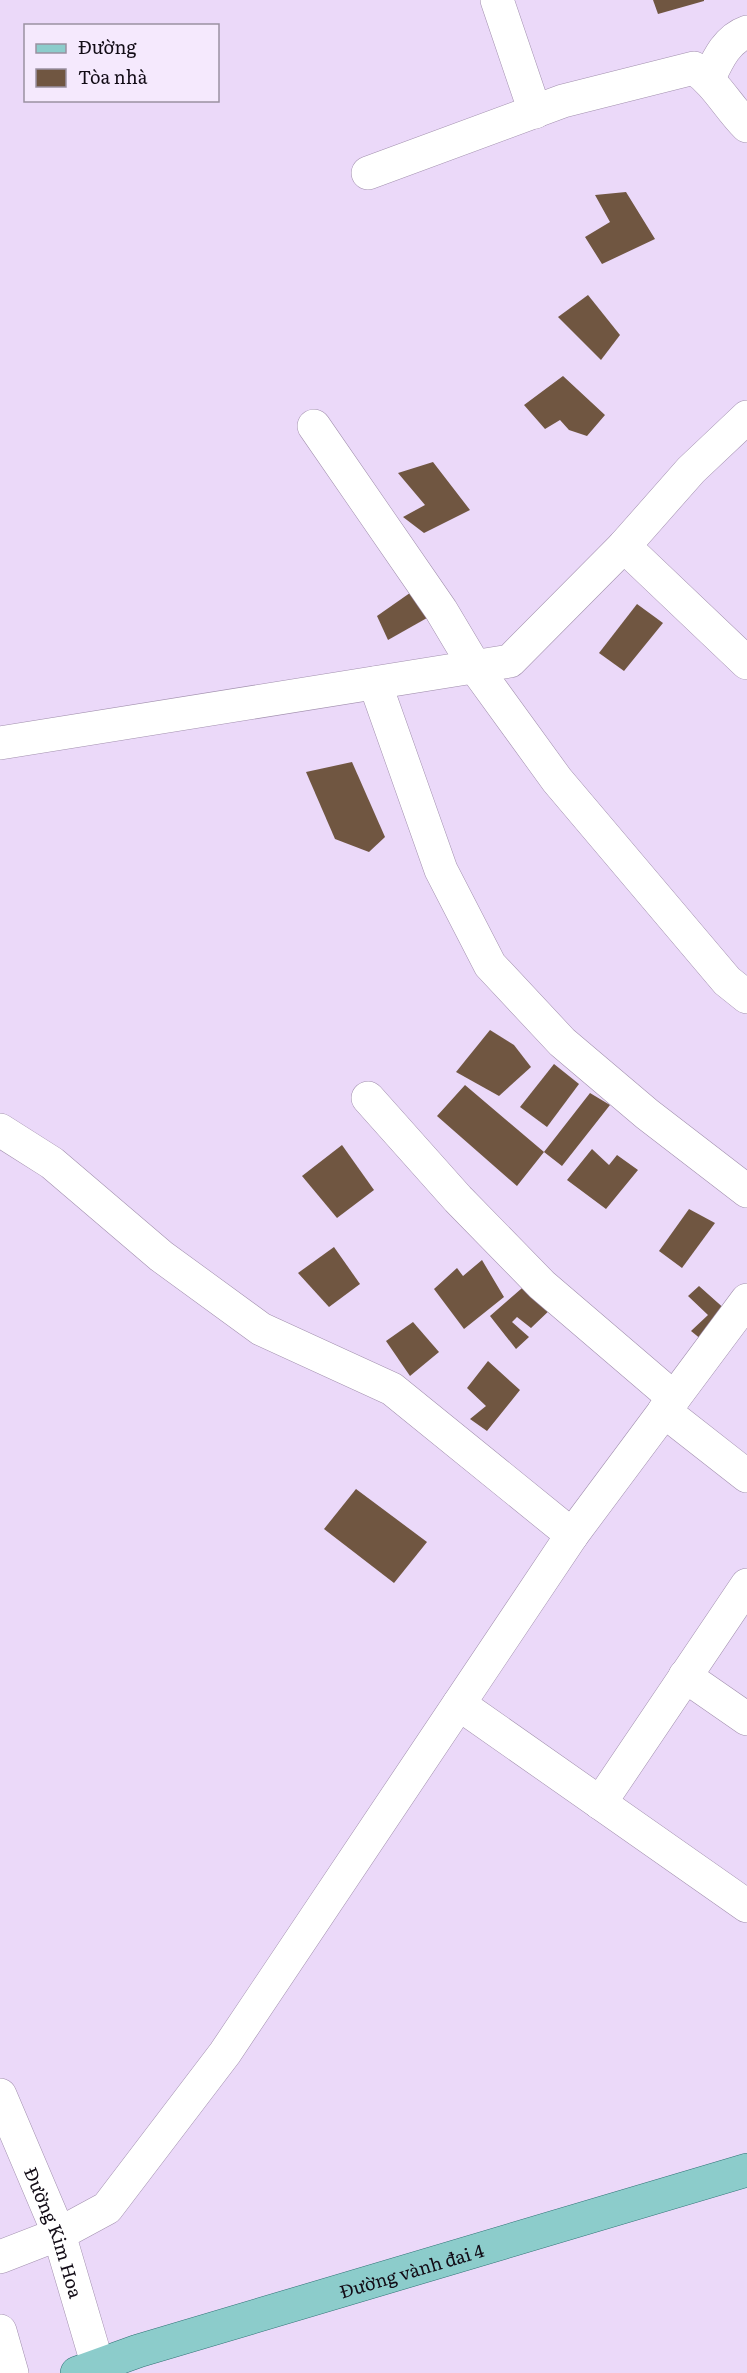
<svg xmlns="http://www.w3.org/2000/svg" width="747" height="2373" font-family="Literata,serif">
<rect width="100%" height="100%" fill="#ebd9f9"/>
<!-- building -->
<g fill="#705641">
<polygon points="653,0 704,0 704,1 658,14"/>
<polygon points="626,192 655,239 602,264 585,237 610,222 595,195"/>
<polygon points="588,295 620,335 601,360 558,317"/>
<polygon points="563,376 605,415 587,436 569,430 560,420 545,429 524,405"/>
<polygon points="433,462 470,510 424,533 403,517 425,505 398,473"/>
<polygon points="417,588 434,614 388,640 377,616"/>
<polygon points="637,604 663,623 624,671 599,653"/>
<polygon points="352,762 385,837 369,852 335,839 306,772"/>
<polygon points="490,1030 514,1045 531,1067 499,1096 456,1072"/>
<polygon points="554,1064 579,1084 547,1127 520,1107"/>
<polygon points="465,1085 544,1152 590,1093 610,1105 562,1166 544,1152 517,1186 437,1116"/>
<polygon points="342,1145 374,1190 337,1218 302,1176"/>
<polygon points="592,1149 609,1165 617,1155 638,1170 606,1209 567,1180"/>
<polygon points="689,1209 715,1223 682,1268 659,1251"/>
<polygon points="334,1247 360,1284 329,1307 298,1273"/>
<polygon points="482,1260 504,1297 464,1329 434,1289 457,1268 463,1276"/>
<polygon points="529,1282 553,1307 531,1328 517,1317 512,1322 529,1337 516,1349 490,1316"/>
<polygon points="699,1286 727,1311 707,1344 691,1331 708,1315 688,1296"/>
<polygon points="413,1322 439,1352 410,1376 386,1341"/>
<polygon points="488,1361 520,1390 487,1431 470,1419 486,1406 467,1388"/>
<polygon points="356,1489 427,1542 394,1583 324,1529"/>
</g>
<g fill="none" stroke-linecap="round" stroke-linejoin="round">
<defs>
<g id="minor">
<polyline points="497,0 535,112"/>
<path d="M 709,78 C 718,59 727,39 747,32"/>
<path d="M 368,173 L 563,101 L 694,68 C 716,83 728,107 747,126"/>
<polyline points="314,426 441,610 475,667 557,780 727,981 747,997"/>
<polyline points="624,546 747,663"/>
<polyline points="375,683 441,870 490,965 562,1042 647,1114 747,1191"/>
<polyline points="0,743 510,661 624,546 691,470 747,417"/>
<polyline points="368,1098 458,1199 542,1285 674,1398"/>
<polyline points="0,1130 52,1163 161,1256 261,1329 392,1389 572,1535"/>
<polyline points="664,1411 747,1476"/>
<polyline points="685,1676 747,1719"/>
<polyline points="459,1704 747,1906"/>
<polyline points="600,1803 747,1585"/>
<path id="s1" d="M 0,2095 L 59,2234 L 100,2373"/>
<polyline points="0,2257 59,2234 107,2208 225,2053 572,1535 747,1300"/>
<polyline points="0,2331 12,2373"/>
</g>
<g id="major">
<path id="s2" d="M 77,2373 L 138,2351 L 747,2170"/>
</g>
</defs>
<!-- minor casing -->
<use href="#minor" stroke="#a290ae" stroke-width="34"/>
<!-- major casing -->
<use href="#major" stroke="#2f7375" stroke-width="34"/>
<!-- minor -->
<use href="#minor" stroke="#fff" stroke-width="33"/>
<!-- major -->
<use href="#major" stroke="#8ccccb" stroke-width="33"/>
</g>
<g text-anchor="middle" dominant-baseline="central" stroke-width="6" stroke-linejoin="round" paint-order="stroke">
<!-- street labels -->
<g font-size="18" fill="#120c16" stroke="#f5e9fd">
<text stroke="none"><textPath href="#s1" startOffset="148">Đường Kim Hoa</textPath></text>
<text stroke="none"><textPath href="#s2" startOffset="350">Đường vành đai 4</textPath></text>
</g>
</g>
<!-- legend -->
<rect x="24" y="24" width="195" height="78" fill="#f5e9fd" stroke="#9a91a1" stroke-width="1.5"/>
<rect x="36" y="44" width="30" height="9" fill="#8ccccb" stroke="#9a91a1" stroke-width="1.5"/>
<text x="78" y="54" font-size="18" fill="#120c16">Đường</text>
<rect x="36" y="69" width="30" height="18" fill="#705641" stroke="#9a91a1" stroke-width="1.5"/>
<text x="78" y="84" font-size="18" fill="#120c16">Tòa nhà</text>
</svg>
